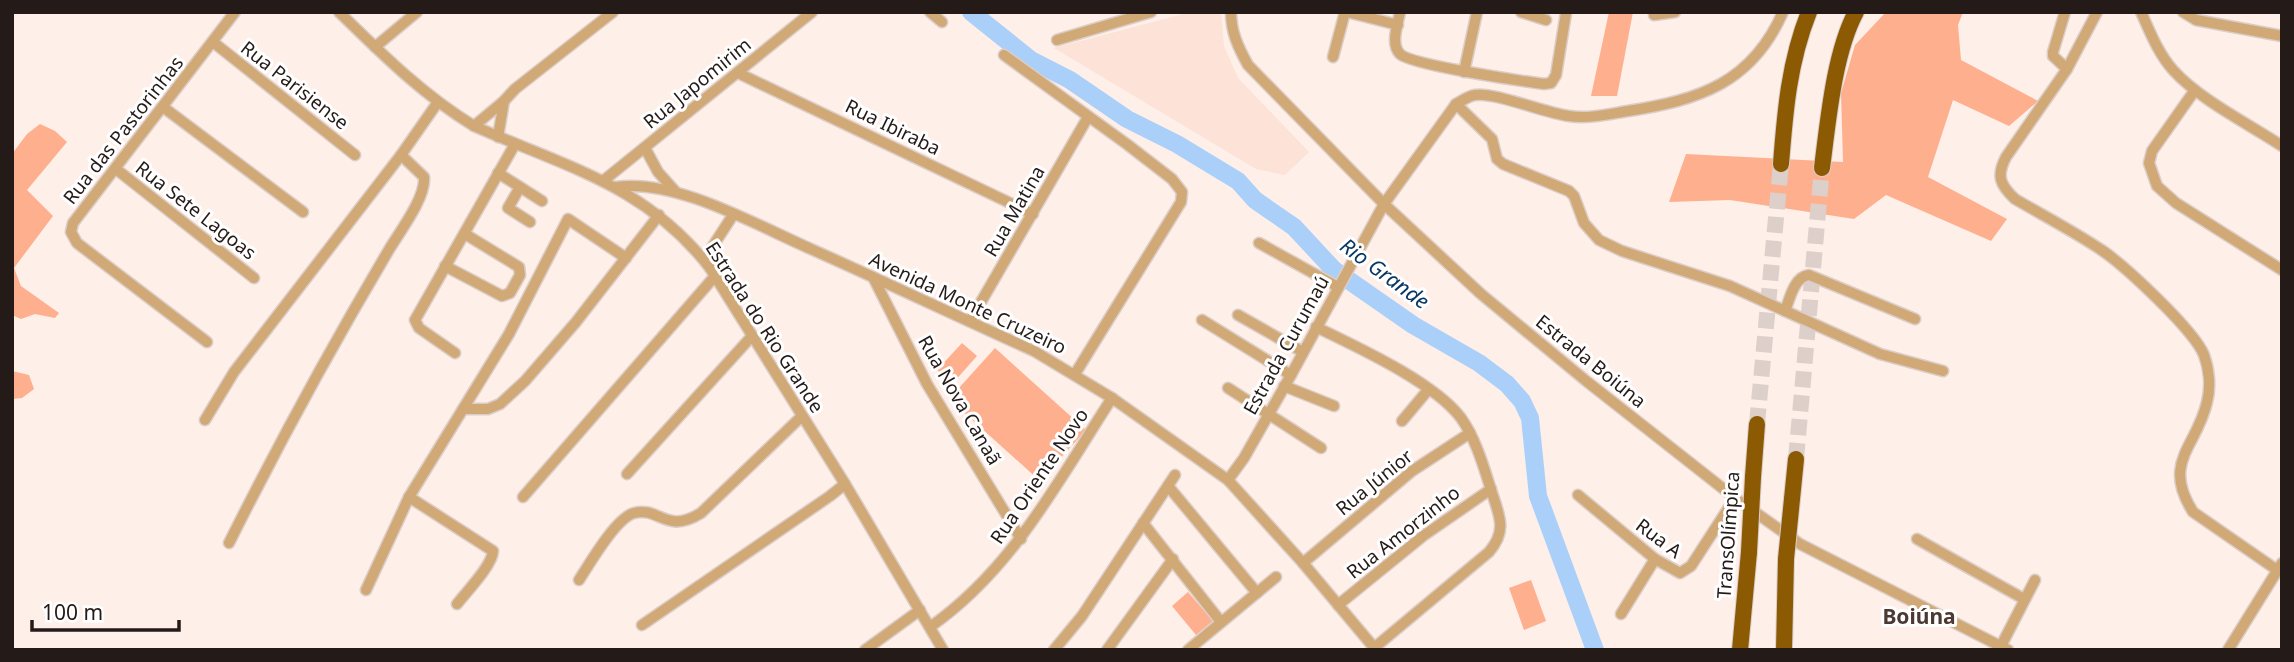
<svg xmlns="http://www.w3.org/2000/svg" width="2294" height="662" font-family="'Noto Sans',sans-serif">
<rect width="100%" height="100%" fill="#feefe9"/>
<!-- built -->
<polygon fill="#fce2d7" points="1191,12 1221,12 1224,46 1238,78 1309,152 1285,175 1256,169 1054,48"/>
<!-- green -->
<g fill="#feaf8e">
<polygon points="1609,12 1633,12 1617,96 1591,96"/>
<polygon points="1886,12 1963,12 1958,25 1961,60 2038,101 2009,126 1953,100 1928,177 2007,219 1991,241 1886,195 1854,219 1730,200 1669,202 1686,154 1843,162 1841,93 1855,45"/>
<polygon points="40,124 55,131 67,142 27,190 53,216 14,268 21,286 59,313 55,318 35,314 21,319 12,315 12,154 27,134"/>
<polygon points="962,343 977,356 953,383 937,370"/>
<polygon points="995,348 1086,430 1040,481 949,399"/>
<polygon points="12,371 29,375 34,389 22,398 12,399"/>
<polygon points="1531,580 1546,621 1524,630 1509,588"/>
<polygon points="1188,592 1213,621 1196,635 1172,606"/>
</g>
<g fill="none" stroke-linecap="round" stroke-linejoin="round">
<!-- river -->
<polyline stroke="#aad0fa" stroke-width="18" points="971,12 1031,60 1070,80 1127,119 1177,144 1238,181 1255,200 1294,227 1334,270 1413,325 1479,363 1507,384 1522,401 1530,418 1538,496 1595,650"/>
<!-- highway-tunnel -->
<g stroke="#ddcfca" stroke-width="16" stroke-dasharray="16 8" stroke-linecap="butt">
<polyline points="1757,424 1781,164"/>
<polyline points="1796,459 1822,168"/>
</g>
<defs>
<g id="minor">
<path d="M 339,12 C 382,54 423,95 474,126 C 566,167 646,185 710,268 L 845,484 L 943,650"/>
<polyline points="930,12 942,22"/>
<path d="M 1231,12 C 1231,32 1238,47 1248,65 L 1384,204 L 1481,294 L 1585,380 L 1735,498 L 1800,544 L 2008,650"/>
<polyline points="1347,12 1398,25"/>
<path d="M 1400,12 C 1398,24 1390,44 1400,54 C 1411,65 1522,81 1544,84 L 1551,83 L 1556,75 L 1566,13"/>
<polyline points="1521,12 1546,20"/>
<polyline points="2065,12 2053,52 2053,56 2067,69"/>
<path d="M 2097,12 L 2067,69 L 2006,157 C 1996,176 2000,185 2015,199 C 2044,216 2075,232 2103,251 C 2126,267 2194,330 2204,355 C 2209,369 2211,387 2207,402 C 2197,447 2161,462 2193,512 L 2277,570"/>
<path d="M 2141,12 C 2150,32 2158,53 2173,70 C 2200,100 2247,123 2282,146"/>
<polyline points="2183,12 2196,20 2282,36"/>
<polyline points="1654,15 1675,12"/>
<polyline points="1057,40 1151,12"/>
<polyline points="213,42 355,155"/>
<polyline points="375,47 417,12"/>
<polyline points="1004,55 1128,145 1172,179 1182,192 1181,202 1075,374"/>
<polyline points="1333,57 1345,12"/>
<polyline points="1464,72 1477,12"/>
<polyline points="738,73 1033,214"/>
<polyline points="2195,90 2152,151 2149,163 2157,186 2176,203 2282,270"/>
<polyline points="1456,104 1492,139 1497,159 1503,164 1569,191 1574,196 1584,223 1599,240 1622,251 1730,286 1880,354 1943,371"/>
<polyline points="163,107 303,212"/>
<polyline points="474,126 504,101 515,89 613,12"/>
<polyline points="498,137 504,101"/>
<polyline points="645,148 658,172 675,191"/>
<polyline points="116,169 254,278"/>
<polyline points="498,173 542,201"/>
<polyline points="603,181 812,12"/>
<polyline points="520,187 508,208 530,222"/>
<path d="M 616,187 C 675,178 756,225 811,249 C 885,282 959,317 1034,351 L 1112,398 L 1228,480 L 1303,563 L 1376,650"/>
<polyline points="1259,243 1338,287"/>
<polyline points="445,266 502,296 510,293 520,275 519,267 465,234"/>
<polyline points="710,268 709,252 733,215"/>
<polyline points="873,277 927,384 1021,539"/>
<path d="M 1785,311 C 1790,298 1794,277 1809,275 L 1915,319"/>
<polyline points="1238,315 1303,352"/>
<polyline points="1202,320 1291,375"/>
<polyline points="970,321 1088,117"/>
<path d="M 1316,327 C 1357,347 1434,382 1461,418 C 1476,439 1484,468 1492,493 C 1500,517 1507,531 1489,552 L 1374,648"/>
<polyline points="207,342 77,243 71,232 73,223 235,12"/>
<polyline points="455,353 419,328 415,320 515,144"/>
<polyline points="1284,386 1334,406"/>
<polyline points="1228,388 1321,448"/>
<polyline points="463,409 488,409 500,404 525,381 576,322 659,215"/>
<polyline points="205,420 234,372 401,155 438,102"/>
<polyline points="1402,421 1428,390"/>
<polyline points="627,474 752,336"/>
<path d="M 1228,480 L 1244,458 L 1291,375 L 1384,204 L 1456,104 C 1462,101 1468,96 1475,95 C 1496,92 1544,113 1569,116 C 1589,119 1609,114 1628,111 C 1699,100 1752,83 1783,12"/>
<polyline points="1168,486 1257,593"/>
<polyline points="1578,495 1655,559 1680,573 1691,566 1735,498"/>
<path d="M 409,497 L 493,551 C 492,566 467,591 457,604"/>
<polyline points="523,497 715,276"/>
<polyline points="1143,523 1221,622"/>
<polyline points="1917,539 2024,599"/>
<path d="M 229,543 C 279,443 333,344 390,248 C 401,230 426,197 424,177 L 401,155"/>
<polyline points="1303,563 1412,471 1470,433"/>
<path d="M 579,580 C 590,563 616,518 634,513 C 659,506 666,535 701,513 L 802,416"/>
<polyline points="366,590 409,497 509,334 568,219 626,258"/>
<polyline points="1338,605 1423,536 1491,489"/>
<polyline points="1621,614 1655,559"/>
<polyline points="642,625 830,496 845,484"/>
<path d="M 930,627 C 1013,569 1058,481 1112,398"/>
<polyline points="2001,646 2035,580"/>
<polyline points="865,650 920,610"/>
<polyline points="1054,650 1082,616 1175,475"/>
<polyline points="1107,650 1173,559"/>
<polyline points="1188,650 1276,577"/>
<polyline points="2228,650 2282,563"/>
</g>
<g id="highway">
<path d="M 1781,164 C 1785,112 1789,62 1809,12"/>
<path d="M 1822,168 C 1828,122 1834,53 1856,12"/>
<polyline points="1753,477 1757,424"/>
<polyline points="1792,499 1796,459"/>
<polyline points="1740,650 1749,552"/>
<polyline points="1784,650 1786,559"/>
</g>
</defs>
<!-- minor casing -->
<use href="#minor" stroke="#dbcdc8" stroke-width="13"/>
<!-- highway casing -->
<use href="#highway" stroke="#dbcdc8" stroke-width="18"/>
<!-- minor -->
<use href="#minor" stroke="#d1a977" stroke-width="10"/>
<!-- highway -->
<use href="#highway" stroke="#8b5a03" stroke-width="16"/>
<defs>
<g id="highway-bridge">
<polyline points="1749,552 1753,477"/>
<polyline points="1786,559 1792,499"/>
</g>
</defs>
<!-- highway-bridge casing -->
<use href="#highway-bridge" stroke="#dbcdc8" stroke-width="18" stroke-linecap="butt"/>
<!-- highway-bridge -->
<use href="#highway-bridge" stroke="#8b5a03" stroke-width="16"/>
</g>
<g text-anchor="middle" dominant-baseline="central" stroke-width="6" stroke-linejoin="round" paint-order="stroke">
<!-- street labels -->
<g font-size="19" fill="#241b18" stroke="#fff">
<text transform="translate(697 83) rotate(-39)">Rua Japomirim</text>
<text transform="translate(295 85) rotate(38)">Rua Parisiense</text>
<text transform="translate(893 127) rotate(26)">Rua Ibiraba</text>
<text transform="translate(123 130) rotate(-52)">Rua das Pastorinhas</text>
<text transform="translate(196 210) rotate(38)">Rua Sete Lagoas</text>
<text transform="translate(1014 211) rotate(-60)">Rua Matina</text>
<text transform="translate(968 303) rotate(25)">Avenida Monte Cruzeiro</text>
<text transform="translate(765 327) rotate(57)">Estrada do Rio Grande</text>
<text transform="translate(1286 345) rotate(-61)">Estrada Curumaú</text>
<text transform="translate(1591 361) rotate(39)">Estrada Boiúna</text>
<text transform="translate(960 400) rotate(60)">Rua Nova Canaã</text>
<text transform="translate(1039 476) rotate(-56)">Rua Oriente Novo</text>
<text transform="translate(1374 482) rotate(-39)">Rua Júnior</text>
<text transform="translate(1403 532) rotate(-38)">Rua Amorzinho</text>
<text transform="translate(1728 535) rotate(-86)">TransOlímpica</text>
<text transform="translate(1659 538) rotate(37)">Rua A</text>
</g>
<!-- water labels -->
<g font-size="21" font-style="italic" fill="#093763" stroke="#fff">
<text transform="translate(1385 273) rotate(36)">Rio Grande</text>
</g>
<!-- neighbourhood labels -->
<g font-size="21" font-weight="bold" fill="#4c3932" stroke="#fff">
<text x="1919" y="616">Boiúna</text>
</g>
</g>
<!-- border -->
<rect width="2294" height="662" fill="none" stroke="#241b18" stroke-width="28"/>
<!-- scale -->
<path d="M32 620v10h147v-10" fill="none" stroke="#241b18" stroke-width="3.5"/>
<text x="42" y="620" font-size="21" fill="#241b18" stroke="#ffffff" stroke-width="5" paint-order="stroke">100 m</text>
</svg>
